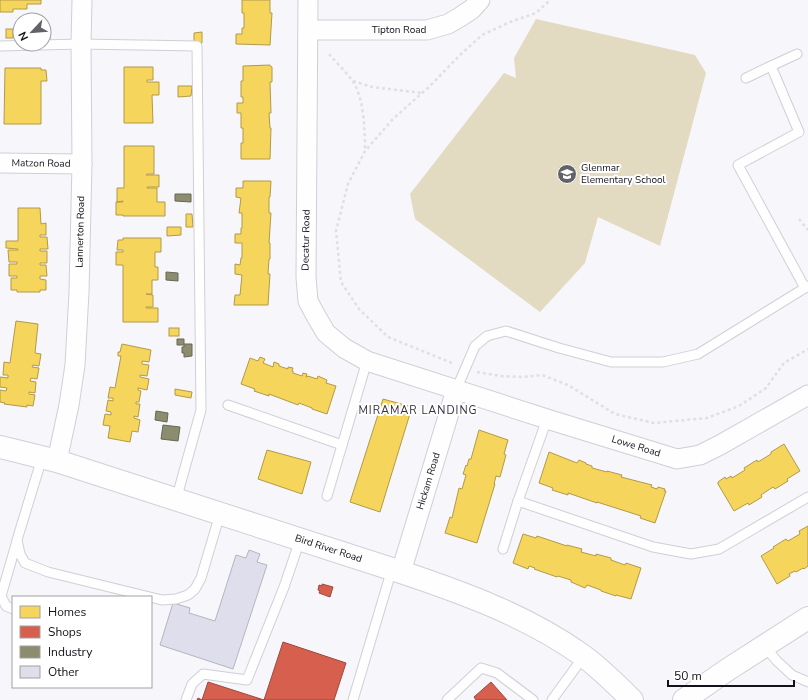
<svg xmlns="http://www.w3.org/2000/svg" width="808" height="700" font-family="'Nunito Sans',sans-serif">
<rect width="100%" height="100%" fill="#f6f6fb"/>
<!-- green -->
<polygon fill="#e3dac2" points="536,19 695,55 706,73 660,246 598,217 585,263 540,312 415,219 410,194 504,73 516,78 514,58"/>
<!-- homes -->
<g fill="#f6d55c" stroke="#b29a48">
<polygon points="0,0 41,0 41,4 27,4 27,9 13,9 13,12 0,12"/>
<polygon points="242,0 270,0 270,13 272,13 270,45 236,44 236,34 242,34 242,28 244,28 244,13 242,13"/>
<rect x="6" y="29" width="7" height="9"/>
<rect x="44" y="30" width="6" height="10"/>
<polygon points="202,32 202,43 194,43 194,33"/>
<polygon points="270,65 270,66 272,67 272,82 270,82 271,113 269,113 270,128 271,128 270,159 241,159 241,143 243,143 243,128 241,128 241,113 237,113 237,103 243,103 243,97 241,97 241,81 243,81 243,66"/>
<polygon points="124,67 153,67 153,80 147,80 147,82 159,82 159,95 152,95 153,123 124,123"/>
<polygon points="5,68 41,68 41,70 46,70 47,81 41,81 41,124 4,124"/>
<polygon points="178,86 192,86 191,96 178,97"/>
<polygon points="124,146 154,146 154,174 147,174 146,175 159,175 159,187 147,187 147,188 157,188 157,202 165,202 165,216 123,216 123,215 116,215 116,202 123,202 123,201 117,202 117,188 124,188"/>
<polygon points="243,181 271,181 270,197 269,197 269,213 271,213 269,243 270,243 270,259 269,259 268,274 270,274 268,305 234,305 235,295 240,295 242,275 235,274 235,264 240,265 241,258 242,258 242,243 235,243 235,234 241,234 241,228 242,228 242,213 239,213 241,198 236,197 236,188 243,188"/>
<polygon points="18,208 40,208 41,224 46,223 46,235 40,235 40,237 47,237 48,249 40,249 40,251 47,251 47,263 40,263 40,265 46,265 47,276 40,276 40,279 46,280 46,290 40,290 40,292 17,292 17,290 11,290 11,278 17,278 17,276 9,276 9,264 17,264 17,262 9,262 8,250 18,250 18,249 6,248 6,241 18,241"/>
<polygon points="186,214 192,214 193,227 186,227"/>
<polygon points="167,227 181,227 181,235 167,236"/>
<polygon points="123,238 161,238 161,252 155,252 155,267 158,267 158,280 152,280 152,294 146,294 153,295 153,307 146,307 146,308 158,308 158,322 123,322 123,265 116,265 116,252 123,252 123,250 117,250 118,240 123,240"/>
<polygon points="16,321 38,324 35,353 41,354 39,366 33,365 32,367 39,368 37,379 31,378 30,381 36,382 35,393 29,392 29,394 35,395 33,406 27,405 27,407 4,404 5,403 0,402 0,390 6,391 7,388 0,387 0,377 8,378 8,375 3,375 4,362 10,363"/>
<rect x="169" y="328" width="10" height="8"/>
<polygon points="122,344 151,350 149,362 142,361 142,364 149,365 147,376 140,375 140,377 149,379 147,390 138,388 138,390 141,391 139,402 136,402 136,404 140,404 138,417 134,416 134,418 140,420 138,432 132,431 130,442 108,438 110,426 103,425 105,414 111,415 111,412 106,411 108,400 113,401 113,398 108,398 110,387 115,388 121,356 118,356 118,352 120,352"/>
<polygon points="260,357 265,359 263,363 273,367 274,362 279,364 279,366 288,369 288,367 293,368 292,371 293,371 293,373 302,376 303,373 307,374 306,377 307,377 308,376 317,379 318,376 327,380 326,383 336,386 327,414 312,409 312,408 299,403 298,405 269,394 269,396 254,391 255,389 241,384 250,358 258,361"/>
<polygon points="175,389 192,392 191,398 175,395"/>
<polygon points="383,399 412,407 380,512 350,502"/>
<polygon points="479,430 508,440 504,454 506,455 500,477 496,476 494,484 495,484 477,543 445,533 450,517 452,518 459,488 462,489 466,475 463,474 466,465 467,466 469,459 471,459"/>
<polygon points="784,444 800,471 787,479 788,481 775,489 773,487 761,495 762,497 749,505 748,503 734,511 718,484 718,482 725,477 726,479 731,476 732,478 745,470 744,468 757,460 758,462 771,454 771,452"/>
<polygon points="267,450 311,462 302,494 258,479"/>
<polygon points="549,452 577,463 579,460 586,463 586,464 592,466 592,468 607,472 607,471 622,475 621,477 652,485 651,487 657,489 658,487 665,489 664,491 666,491 655,523 640,518 641,516 597,502 597,503 568,493 568,495 552,490 553,488 539,483"/>
<polygon points="808,526 808,566 804,569 803,568 796,572 795,571 789,574 790,576 777,584 761,556 774,548 773,547 786,539 788,541 800,534 799,531"/>
<polygon points="523,534 536,538 537,536 567,546 567,545 582,549 581,552 596,556 596,554 611,558 611,560 625,565 626,563 641,568 631,599 616,595 616,596 601,591 601,590 587,585 585,588 571,582 571,580 558,576 557,577 534,569 535,568 529,566 528,569 513,563"/>
</g>
<!-- shops -->
<g fill="#d6604d" stroke="#9c493e">
<polygon points="322,584 333,587 330,597 319,593 320,591 318,590 319,585 322,586"/>
<polygon points="283,642 346,663 334,700 264,700"/>
<polygon points="208,682 264,700 197,700 198,698 202,700"/>
<polygon points="491,682 507,700 476,700 474,697"/>
</g>
<!-- industry -->
<g fill="#8c8c6e" stroke="#686755">
<polygon points="175,194 191,194 191,202 175,201"/>
<polygon points="166,272 178,273 178,281 166,280"/>
<polygon points="177,339 184,339 184,344 192,344 192,356 184,357 184,353 182,353 182,347 184,347 184,345 177,345"/>
<polygon points="156,411 168,413 167,422 155,420"/>
<polygon points="163,425 180,427 178,441 161,439"/>
</g>
<!-- building -->
<polygon fill="#dfdeed" stroke="#b5b5bb" points="249,550 260,554 257,562 267,565 233,669 160,645 173,603 190,608 189,613 215,621 236,555 246,558"/>
<g fill="none" stroke-linecap="round" stroke-linejoin="round">
<defs>
<g id="lane">
<polyline points="0,46 81,44 197,46 201,410 176,500"/>
<polyline points="797,54 771,66 799,132 738,165 805,288"/>
<polyline points="746,78 771,66"/>
<polyline points="456,390 475,346 487,336 506,331 559,348 611,362 663,362 698,354 808,286"/>
<polyline points="228,405 342,445"/>
<polyline points="42,458 17,540 20,554 25,563 48,572 162,600 176,599 188,595 195,589 201,578 220,514"/>
<polyline points="327,496 367,361"/>
<polyline points="518,501 653,547 691,554 719,549 808,497"/>
<polyline points="503,549 518,501 547,419"/>
<polyline points="13,609 6,606 1,596 17,541"/>
<polyline points="764,646 777,661 792,675 808,682"/>
<polyline points="186,700 192,684 203,674 247,680 284,587 300,540"/>
<polyline points="353,700 392,569"/>
<polyline points="447,700 481,668 497,673 533,700"/>
<polyline points="552,700 584,656"/>
</g>
<g id="street">
<path id="s1" d="M 308,0 L 306,277 L 308,301 L 316,316 L 326,333 L 344,348 L 367,361 L 547,419 L 677,459 L 700,455 L 720,445 L 808,395"/>
<path id="s2" d="M 308,30 L 427,30 L 448,24 L 460,17 L 472,9 L 480,0"/>
<path id="s3" d="M 0,163 L 82,164"/>
<path id="s4" d="M 57,461 L 69,405 L 75,365 L 79,292 L 82,164 L 81,44 L 82,0"/>
<path id="s5" d="M 401,572 L 456,390"/>
</g>
<g id="secondary">
<path id="s6" d="M 0,447 L 57,461 L 401,572 C 464,593 527,616 582,655 C 600,668 617,685 632,700"/>
<polyline points="684,700 727,670 808,618"/>
</g>
</defs>
<!-- lane casing -->
<use href="#lane" stroke="#d0cfd7" stroke-width="11"/>
<!-- street casing -->
<use href="#street" stroke="#d0cfd7" stroke-width="21"/>
<!-- secondary casing -->
<use href="#secondary" stroke="#d0cfd7" stroke-width="24"/>
<!-- path -->
<g stroke="#e0dfe2" stroke-width="2.5" stroke-dasharray="3 3" stroke-linecap="butt">
<path d="M 329,54 C 336,62 345,71 352,80 C 364,97 365,130 365,150"/>
<polyline points="353,81 372,87 422,93"/>
<polyline points="799,219 808,230"/>
<polyline points="452,363 388,337 359,309 341,282 336,231 348,184 365,151 393,119 430,86 459,56 482,35 510,22 536,13 550,0"/>
<polyline points="477,372 500,376 523,377 542,375 568,385 615,414 654,423 707,418 739,406 766,388 784,363 808,349"/>
</g>
<!-- lane -->
<use href="#lane" stroke="#fefefe" stroke-width="9"/>
<!-- street -->
<use href="#street" stroke="#fefefe" stroke-width="19"/>
<!-- secondary -->
<use href="#secondary" stroke="#fefefe" stroke-width="22"/>
</g>
<!-- icons -->
<defs>
<symbol id="school-disc" viewBox="-11 -11 22 22"><circle r="9.5" fill="#626269" stroke="#fff"/><path d="M0-5L7-2L0 1L-7-2ZM-4 1L0 2.5L4 1V4Q0 6-4 4Z" fill="#fff"/></symbol>
</defs>
<g fill-rule="evenodd">
<use href="#school-disc" x="556" y="163" width="22" height="22"/>
</g>
<g text-anchor="middle" dominant-baseline="central" stroke-width="4" stroke-linejoin="round" paint-order="stroke">
<!-- street labels -->
<g font-size="10" fill="#13121b" stroke="#fff">
<text stroke="none"><textPath href="#s2" startOffset="91">Tipton Road</textPath></text>
<text stroke="none"><textPath href="#s3" startOffset="41">Matzon Road</textPath></text>
<text stroke="none"><textPath href="#s4" startOffset="231">Lannerton Road</textPath></text>
<text transform="translate(306 240) rotate(-89)">Decatur Road</text>
<text stroke="none"><textPath href="#s1" startOffset="670">Lowe Road</textPath></text>
<text stroke="none"><textPath href="#s5" startOffset="95">Hickam Road</textPath></text>
<text stroke="none"><textPath href="#s6" startOffset="344">Bird River Road</textPath></text>
</g>
<!-- poi labels -->
<g font-size="10" fill="#13121b" stroke="#fff" text-anchor="start">
<text x="581" y="168">Glenmar<tspan x="581" dy="12">Elementary School</tspan></text>
</g>
<!-- neighbourhood labels -->
<g font-size="11" letter-spacing="1" fill="#312e43" stroke="#fff">
<text x="418" y="410">MIRAMAR LANDING</text>
</g>
</g>
<!-- legend -->
<rect x="12" y="596" width="140" height="92" fill="#ffffff" stroke="#a1a0a4"/>
<rect x="20" y="606" width="20" height="12" fill="#f6d55c" stroke="#a1a0a4"/>
<text x="48" y="616" font-size="12" fill="#13121b">Homes</text>
<rect x="20" y="626" width="20" height="12" fill="#d6604d" stroke="#a1a0a4"/>
<text x="48" y="636" font-size="12" fill="#13121b">Shops</text>
<rect x="20" y="646" width="20" height="12" fill="#8c8c6e" stroke="#a1a0a4"/>
<text x="48" y="656" font-size="12" fill="#13121b">Industry</text>
<rect x="20" y="666" width="20" height="12" fill="#dfdeed" stroke="#a1a0a4"/>
<text x="48" y="676" font-size="12" fill="#13121b">Other</text>
<!-- north arrow -->
<g transform="translate(32 32) rotate(244)"><circle r="19" fill="#ffffff" stroke="#a1a0a4"/>
<path d="M0-3L7 15L0 10L-7 15Z" fill="#626269"/>
<text y="-6" font-size="11" font-weight="bold" text-anchor="middle" fill="#13121b">N</text>
</g>
<!-- scale -->
<path d="M668 680v6h126v-6" fill="none" stroke="#13121b" stroke-width="2"/>
<text x="674" y="680" font-size="12" fill="#13121b" stroke="#ffffff" stroke-width="3" paint-order="stroke">50 m</text>
</svg>
